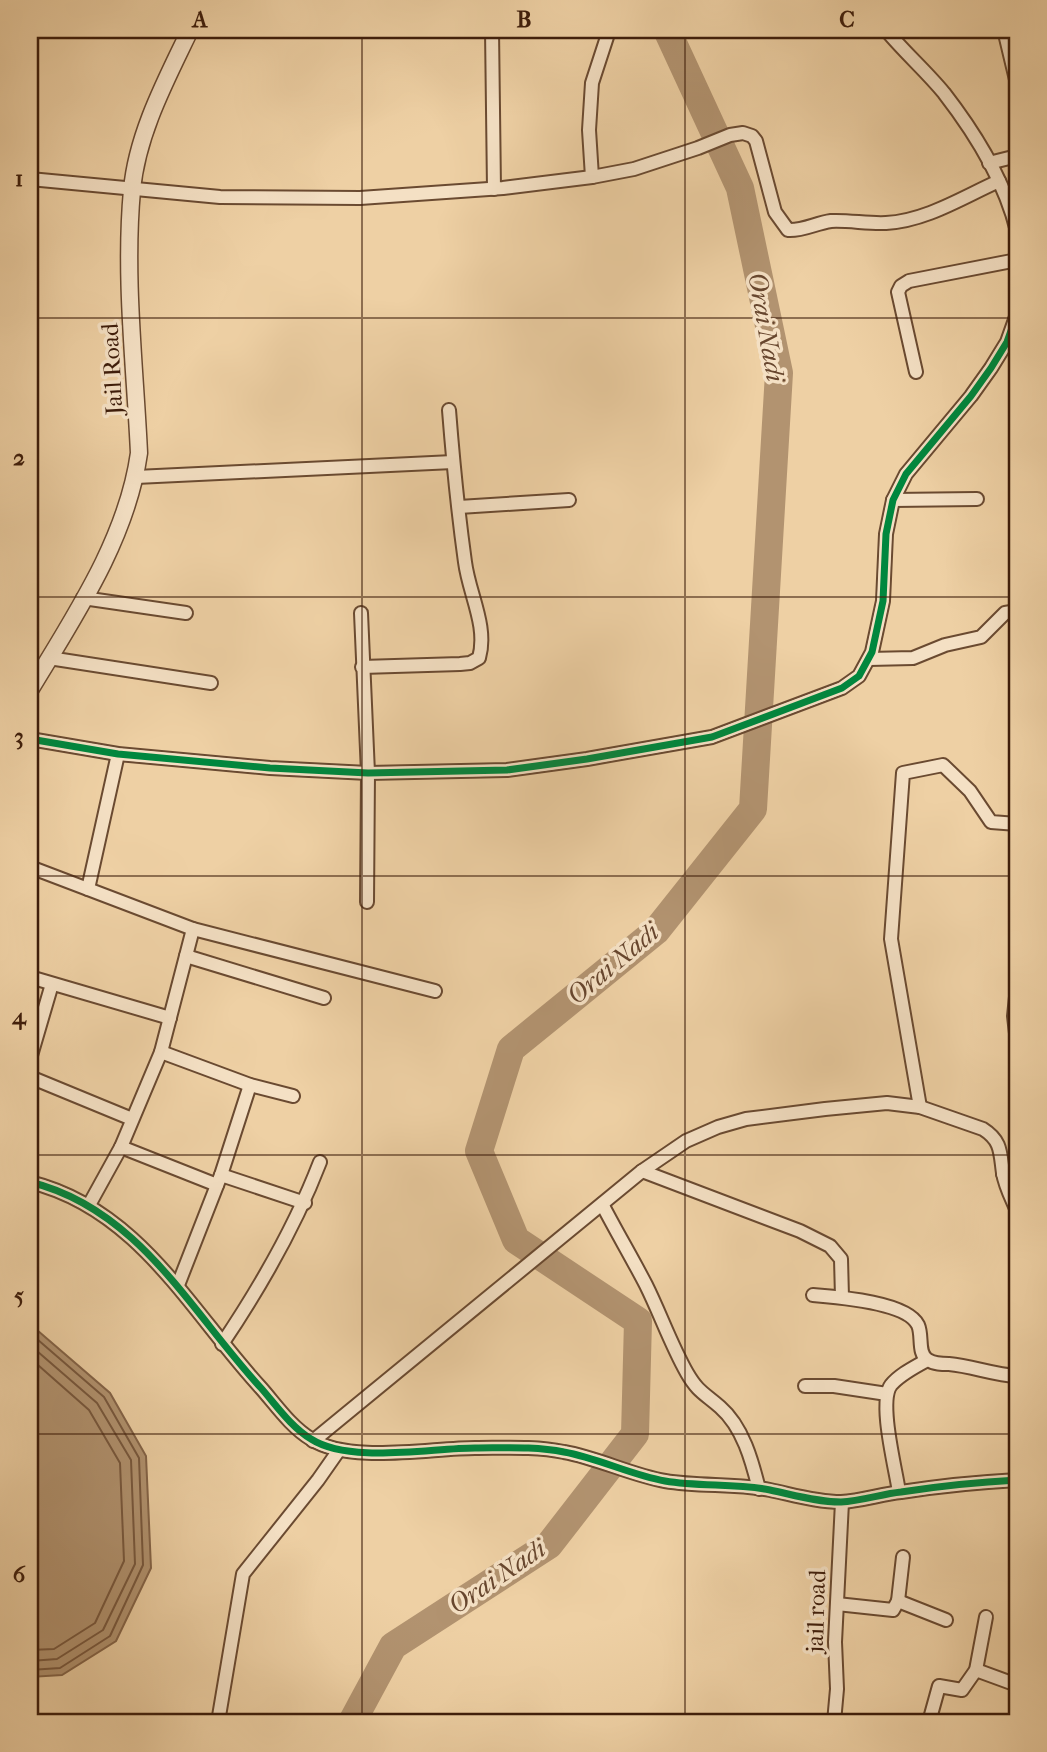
<svg xmlns="http://www.w3.org/2000/svg" width="1047" height="1752" font-family="'IM FELL French Canon',serif">
<rect width="100%" height="100%" fill="#eed0a4"/>
<filter id="stains"><feTurbulence type="fractalNoise" baseFrequency=".00286" numOctaves="4"/><feColorMatrix values="0 0 0 0 .2 0 0 0 0 .09 0 0 0 0 .02 0 0 0 .5 -.17"/></filter>
<radialGradient id="worn" r=".72"><stop offset=".6" stop-color="#630" stop-opacity="0"/><stop offset="1" stop-color="#630" stop-opacity=".3"/></radialGradient>
<!-- water -->
<polygon fill="#b29370" stroke="#846448" stroke-width="2" points="30,1324 110,1393 146,1456 151,1568 116,1641 62,1675 30,1677"/>
<g fill="none" stroke-linecap="round" stroke-linejoin="round">
<!-- shore -->
<g stroke="#78583e" stroke-width="2">
<polyline points="30,1333 104,1397 139,1458 143,1565 110,1636 60,1668 30,1670"/>
<polyline points="30,1345 97,1403 131,1460 135,1564 103,1630 57,1659 30,1661"/>
<polyline points="30,1358 89,1410 120,1463 124,1561 95,1623 54,1649 30,1650"/>
</g>
<!-- river -->
<polyline stroke="#b29370" stroke-width="28" points="352,1722 393,1646 549,1545 635,1434 638,1321 516,1240 479,1151 511,1049 656,931 753,809 779,373 740,188 667,30"/>
<defs>
<g id="minor">
<polyline points="492,30 494,189"/>
<path d="M 886,30 C 904,52 926,71 944,93 C 975,133 1005,182 1017,231"/>
<polyline points="1006,38 1017,84"/>
<polyline points="989,163 1017,156"/>
<polyline points="592,177 589,130 592,83 607,37"/>
<path d="M 30,179 L 220,197 L 360,198 L 503,188 L 592,177 L 634,169 L 698,148 L 730,135 L 743,133 L 752,136 L 756,141 L 775,212 L 788,230 C 803,231 816,223 831,221 C 849,220 868,224 886,223 C 926,221 963,197 999,181"/>
<polyline points="916,372 898,292 901,286 909,281 1017,260"/>
<polyline points="136,477 453,462"/>
<polyline points="893,500 977,499"/>
<polyline points="459,507 569,500"/>
<polyline points="83,598 186,613"/>
<polyline points="361,613 368,773 367,902"/>
<polyline points="49,658 211,683"/>
<polyline points="869,659 913,658 945,645 981,637 1005,613 1017,611"/>
<path d="M 362,667 L 460,664 L 470,663 L 479,658 C 488,626 469,594 465,562 C 458,512 453,461 449,410"/>
<polyline points="30,739 118,754 270,768 368,773 507,770 587,759 712,737 842,688 859,676 872,652 883,601 886,534 893,500 906,474 971,396 991,368 1007,342 1017,314"/>
<polyline points="30,867 193,929 435,991"/>
<polyline points="88,889 118,754"/>
<polyline points="186,956 324,998"/>
<polyline points="30,977 170,1018"/>
<polyline points="1017,987 1014,1016 1017,1042"/>
<polyline points="161,1052 250,1085 293,1096"/>
<polyline points="30,1059 52,984"/>
<polyline points="30,1077 132,1119"/>
<polyline points="920,1107 891,939 903,773 943,765 970,791 991,822 1017,824"/>
<polyline points="121,1147 217,1185"/>
<polyline points="642,1171 800,1231 830,1246 841,1259 842,1297"/>
<polyline points="1003,1174 1017,1170"/>
<polyline points="221,1175 305,1203"/>
<path d="M 30,1182 C 139,1209 190,1311 261,1388 C 276,1405 291,1427 311,1439 C 350,1464 430,1448 475,1448 C 504,1448 535,1446 564,1452 C 598,1458 631,1475 665,1481 C 700,1487 736,1483 770,1490 C 794,1495 817,1502 841,1502 C 861,1501 882,1494 901,1492 C 940,1486 979,1482 1017,1480"/>
<path d="M 602,1204 C 616,1231 632,1258 646,1285 C 660,1313 671,1345 687,1373 C 698,1392 704,1393 720,1407 C 743,1427 752,1461 759,1489"/>
<polyline points="89,1205 121,1147 161,1052 193,929"/>
<polyline points="178,1285 221,1175 250,1085"/>
<path d="M 813,1295 C 837,1297 907,1302 918,1325 C 923,1336 917,1354 928,1360 C 934,1364 942,1364 949,1364 C 972,1366 994,1375 1017,1376"/>
<path d="M 222,1344 C 261,1286 295,1227 320,1162"/>
<polyline points="805,1386 834,1386 887,1394"/>
<path d="M 313,1441 L 642,1171 L 686,1141 L 718,1127 L 746,1119 L 825,1109 L 887,1103 L 920,1107 L 983,1129 C 1002,1141 1000,1153 1003,1173 C 1005,1186 1012,1199 1017,1211"/>
<path d="M 899,1492 C 896,1470 878,1402 891,1385 C 900,1374 915,1367 927,1360"/>
<polyline points="898,1601 903,1557"/>
<polyline points="837,1604 893,1610 898,1601 946,1620"/>
<polyline points="976,1670 1017,1685"/>
<polyline points="218,1722 243,1574 318,1480 339,1450"/>
<polyline points="834,1722 837,1689 835,1642 842,1502"/>
<polyline points="929,1722 939,1686 962,1690 976,1670 986,1617"/>
</g>
<path id="tertiary" d="M 30,690 C 74,617 127,539 139,453 C 135,367 124,277 132,190 C 137,134 166,80 190,30"/>
</defs>
<!-- minor casing -->
<use href="#minor" stroke="#6a4a31" stroke-width="16"/>
<!-- tertiary casing -->
<use href="#tertiary" stroke="#6a4a31" stroke-width="19"/>
<!-- minor -->
<use href="#minor" stroke="#f4e0c4" stroke-width="12"/>
<!-- tertiary -->
<use href="#tertiary" stroke="#f4e0c4" stroke-width="16"/>
<defs>
<g id="cycleway">
<polyline points="30,739 118,754 270,768 368,773 507,770 587,759 712,737 842,688 859,676 872,652 883,601 886,534 893,500 906,474 971,396 991,368 1007,342 1017,314"/>
<path d="M 30,1182 C 139,1209 190,1311 261,1388 C 276,1405 291,1427 311,1439 C 350,1464 430,1448 475,1448 C 504,1448 535,1446 564,1452 C 598,1458 631,1475 665,1481 C 700,1487 736,1483 770,1490 C 794,1495 817,1502 841,1502 C 861,1501 882,1494 901,1492 C 940,1486 979,1482 1017,1480"/>
</g>
</defs>
<!-- cycleway casing -->
<use href="#cycleway" stroke="#f4e0c4" stroke-width="11"/>
<!-- cycleway -->
<use href="#cycleway" stroke="#00873e" stroke-width="7"/>
</g>
<!-- grid -->
<path fill="none" stroke="#3e1d0b" stroke-width="2" stroke-opacity="0.55" d="M 362,30 L 362,1722M 685,30 L 685,1722M 30,318 L 1017,318M 30,597 L 1017,597M 30,876 L 1017,876M 30,1155 L 1017,1155M 30,1434 L 1017,1434"/>
<g text-anchor="middle" dominant-baseline="central" stroke-width="7" stroke-linejoin="round" paint-order="stroke">
<!-- street labels -->
<g font-size="24" fill="#3e1d0b" stroke="#f4e0c4">
<text transform="translate(112 369) rotate(-93)">Jail Road</text>
<text transform="translate(816 1611) rotate(-88)">jail road</text>
</g>
<!-- water labels -->
<g font-size="26" font-style="italic" fill="#67462e" stroke="#f4e0c4">
<text transform="translate(766 327) rotate(80)">Orai Nadi</text>
<text transform="translate(613 964) rotate(-40)">Orai Nadi</text>
<text transform="translate(497 1577) rotate(-34)">Orai Nadi</text>
</g>
</g>
<!-- margin -->
<rect width="1047" height="1752" fill="none" stroke="#eed0a4" stroke-width="77"/>
<rect x="38" y="38" width="971" height="1676" fill="none" stroke="#3e1d0b" stroke-width="2.5"/>
<g font-size="23" text-anchor="middle" font-weight="bold" fill="#3e1d0b">
<text x="200" y="27">A</text>
<text x="524" y="27">B</text>
<text x="847" y="27">C</text>
<text x="19" y="186">1</text>
<text x="19" y="465">2</text>
<text x="19" y="744">3</text>
<text x="19" y="1024">4</text>
<text x="19" y="1303">5</text>
<text x="19" y="1582">6</text>
</g>
<rect width="100%" height="100%" filter="url(#stains)"/>
<rect width="100%" height="100%" fill="url(#worn)"/>
</svg>
